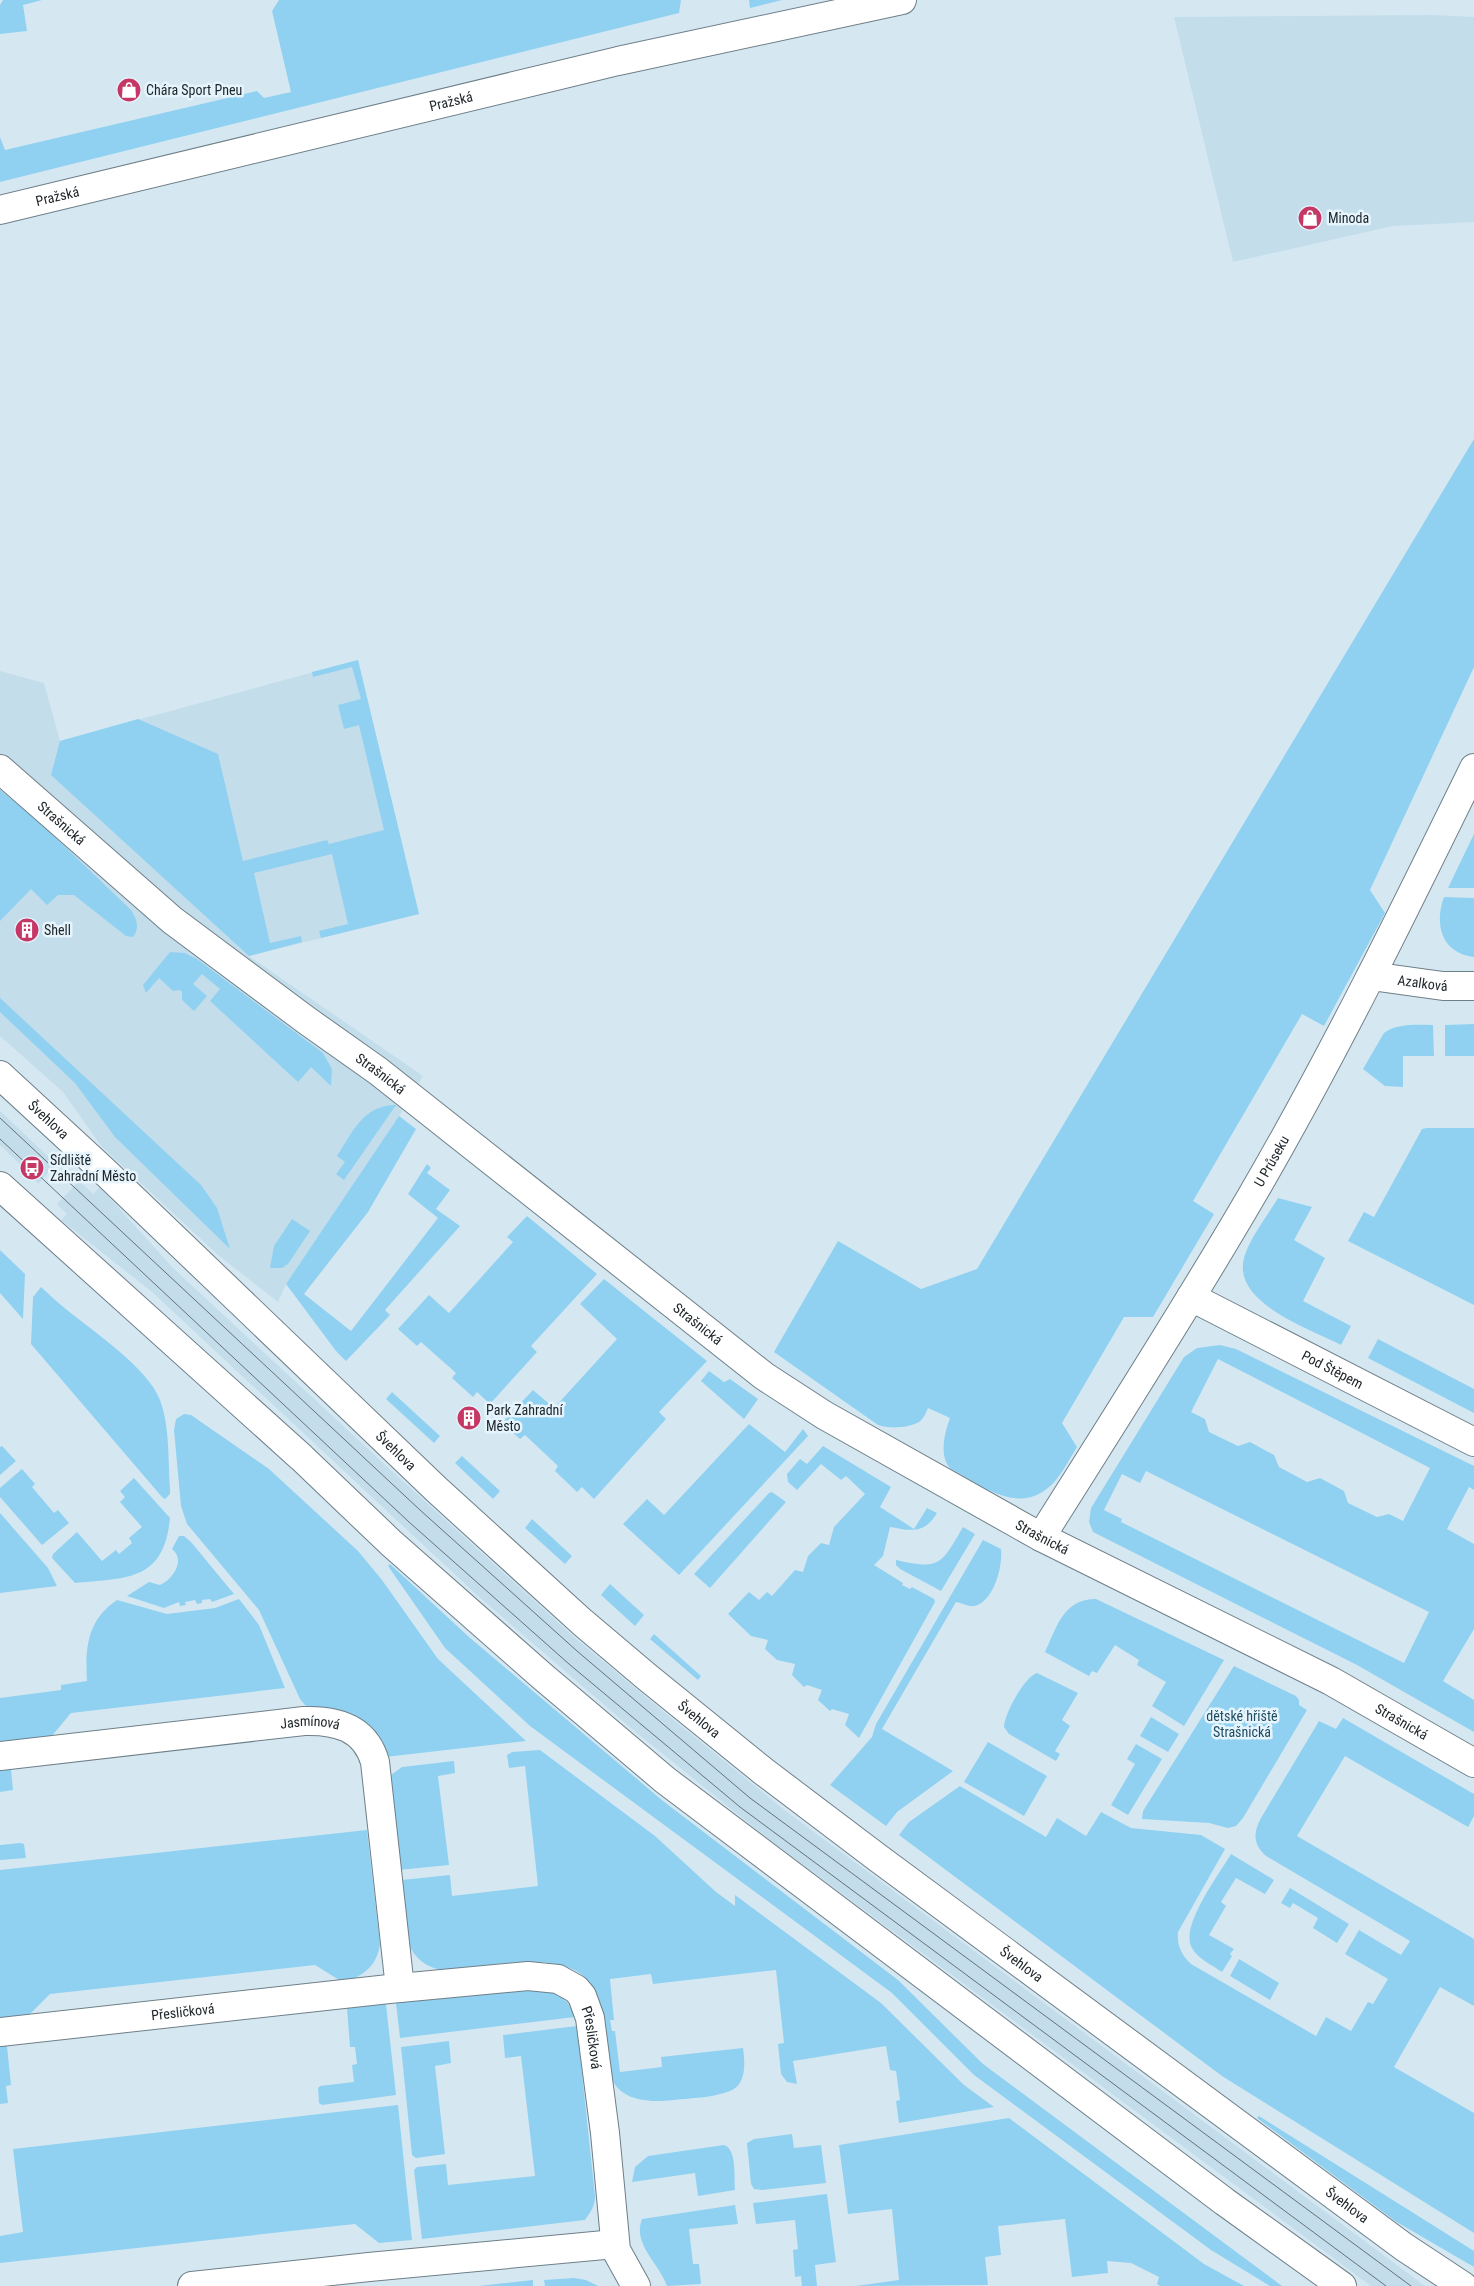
<svg xmlns="http://www.w3.org/2000/svg" width="1474" height="2286" font-family="'Roboto Condensed',sans-serif">
<rect width="100%" height="100%" fill="#d5e8f2"/>
<!-- built -->
<g fill="#c3ddeb">
<polygon points="1434,15 1474,17 1474,222 1393,226 1233,262 1174,17"/>
<polygon points="358,660 419,914 249,956 423,1076 399,1116 286,1284 278,1302 218,1255 102,1147 63,1092 0,1036 0,671 44,683 60,741"/>
<polygon points="0,1111 56,1164 38,1184 29,1173 0,1145"/>
<polygon points="79,1181 93,1194 100,1187 173,1268 394,1473 574,1637 659,1708 787,1812 1425,2286 1371,2286 766,1837 638,1734 478,1596 152,1292 61,1220 67,1214 57,1204"/>
</g>
<!-- green -->
<g fill="#90d1f1" fill-rule="evenodd">
<polygon points="3,0 42,0 23,5 27,31 0,34 0,5"/>
<polygon points="279,0 681,0 679,13 0,182 0,137 5,150 257,91 264,98 291,92 272,11"/>
<polygon points="749,0 782,0 750,8"/>
<path d="M 1474,439 L 1474,667 L 1370,890 L 1385,913 L 1324,1026 L 1302,1014 L 1193,1201 L 1214,1214 L 1153,1317 L 1124,1317 L 1062,1423 L 1077,1447 C 1070,1458 1064,1470 1056,1480 C 1023,1519 984,1487 951,1469 C 938,1456 945,1432 950,1418 L 928,1408 C 926,1412 924,1419 919,1422 C 909,1428 888,1429 878,1425 L 774,1352 L 838,1241 L 921,1289 L 977,1269 Z"/>
<polygon points="358,660 419,914 321,938 319,931 348,924 332,854 254,873 270,943 301,936 302,942 249,956 51,775 60,741 138,719 218,754 243,861 327,840 329,844 384,830 359,725 344,729 338,705 361,699 352,667 313,677 312,672"/>
<path d="M 0,790 L 36,819 L 131,910 C 137,919 140,928 133,937 L 126,936 L 74,895 L 58,895 L 47,905 L 31,889 L 0,921 Z"/>
<polygon points="1474,834 1474,888 1448,888"/>
<path d="M 1444,897 L 1474,898 L 1474,957 C 1441,953 1434,924 1444,897 Z"/>
<polygon points="170,952 185,953 197,959 323,1053 332,1069 331,1086 311,1067 298,1082 210,1001 220,989 202,974 193,984 207,996 194,1011 182,1000 182,992 180,990 173,991 159,978 146,993 143,985"/>
<polygon points="0,998 201,1185 217,1208 230,1249 115,1137 75,1083 0,1012"/>
<polygon points="1474,1024 1474,1056 1445,1056 1445,1025"/>
<path d="M 1433,1025 L 1434,1056 L 1403,1056 L 1403,1087 L 1385,1086 L 1363,1069 L 1384,1033 C 1398,1023 1416,1025 1433,1025 Z"/>
<path d="M 396,1105 L 344,1180 L 336,1174 L 345,1162 L 337,1156 C 353,1132 363,1105 396,1105 Z"/>
<polygon points="399,1116 416,1129 368,1212 304,1294 351,1331 438,1218 408,1194 427,1164 431,1168 427,1173 450,1190 436,1209 460,1226 385,1310 390,1315 346,1361 336,1351 286,1284"/>
<polygon points="1427,1128 1474,1128 1474,1305 1348,1241 1364,1212 1374,1217 1422,1129"/>
<path d="M 1278,1198 L 1312,1207 L 1294,1240 L 1325,1258 L 1303,1301 L 1351,1326 L 1341,1345 C 1310,1329 1232,1303 1244,1258 C 1249,1239 1268,1215 1278,1198 Z"/>
<polygon points="527,1216 597,1274 531,1346 537,1352 490,1404 477,1392 473,1397 452,1378 456,1373 421,1342 417,1346 398,1329 429,1295 449,1313 513,1242 507,1237"/>
<polygon points="292,1219 310,1231 288,1264 282,1268 270,1268 274,1246"/>
<polygon points="0,1250 25,1274 23,1319 0,1293"/>
<polygon points="604,1279 707,1361 659,1412 666,1419 594,1499 582,1487 577,1492 555,1471 558,1466 525,1435 520,1439 502,1423 533,1390 554,1408 617,1339 580,1304"/>
<path d="M 41,1287 C 50,1295 58,1303 67,1310 C 94,1332 148,1368 160,1400 C 170,1427 168,1460 170,1488 L 170,1494 L 165,1499 L 162,1497 L 31,1344 L 33,1297 Z"/>
<polygon points="1378,1339 1474,1389 1474,1413 1368,1358"/>
<path d="M 1220,1345 L 1236,1349 L 1474,1466 L 1474,1490 L 1469,1487 L 1447,1529 L 1474,1544 L 1474,1629 L 1443,1681 L 1474,1700 L 1474,1732 L 1357,1665 L 1093,1532 L 1089,1522 L 1091,1508 L 1184,1357 L 1197,1348 ZM 1218,1359 L 1430,1468 L 1403,1521 L 1389,1514 L 1377,1517 L 1348,1503 L 1344,1491 L 1320,1478 L 1307,1482 L 1279,1467 L 1274,1455 L 1250,1442 L 1238,1446 L 1209,1432 L 1205,1419 L 1191,1412 ZM 1146,1471 L 1429,1612 L 1404,1663 L 1121,1522 L 1122,1519 L 1104,1510 L 1122,1474 L 1140,1483 Z"/>
<polygon points="709,1371 724,1382 730,1379 758,1399 744,1419 701,1381"/>
<polygon points="392,1392 440,1436 434,1443 386,1399"/>
<polygon points="184,1414 191,1415 269,1469 358,1551 382,1580 438,1659 526,1741 385,1757 305,1705 300,1699 259,1610 187,1524 181,1506 174,1430 176,1419"/>
<polygon points="749,1424 785,1452 803,1429 808,1436 679,1575 623,1524 647,1499 664,1515"/>
<polygon points="2,1446 16,1461 0,1475 0,1447"/>
<path d="M 823,1446 L 891,1487 L 880,1507 L 914,1529 L 927,1508 L 937,1513 C 925,1534 911,1531 890,1527 L 883,1556 L 874,1565 L 903,1583 L 902,1585 L 910,1589 L 912,1587 L 934,1599 L 935,1602 L 859,1738 L 845,1725 L 849,1714 L 832,1709 L 830,1711 L 818,1700 L 822,1690 L 807,1685 L 804,1687 L 792,1675 L 795,1664 L 777,1660 L 765,1649 L 768,1640 L 751,1636 L 728,1614 L 749,1592 L 759,1600 L 767,1592 L 772,1596 L 795,1570 L 803,1572 L 808,1556 L 821,1543 L 829,1545 L 834,1527 L 865,1494 L 846,1476 L 841,1480 L 821,1464 L 797,1490 L 788,1482 L 787,1474 L 800,1459 L 807,1464 Z"/>
<polygon points="462,1456 500,1491 493,1499 455,1463"/>
<polygon points="22,1469 35,1484 32,1487 54,1513 58,1510 69,1523 42,1545 0,1497 0,1488"/>
<path d="M 134,1478 L 170,1518 C 164,1582 126,1578 75,1583 L 52,1558 L 53,1554 L 77,1532 L 102,1561 L 116,1550 L 119,1554 L 132,1543 L 129,1538 L 142,1527 L 120,1502 L 125,1497 L 120,1491 Z"/>
<polygon points="772,1492 786,1502 710,1588 694,1574 769,1493"/>
<polygon points="0,1513 48,1568 57,1586 0,1593"/>
<polygon points="532,1519 572,1556 565,1564 525,1528"/>
<path d="M 963,1527 L 975,1534 L 941,1591 L 900,1569 L 896,1565 L 896,1560 C 940,1570 941,1565 963,1527 Z"/>
<path d="M 179,1536 L 184,1536 L 191,1542 L 234,1594 L 212,1602 L 210,1599 L 202,1600 L 202,1603 L 197,1604 L 195,1600 L 185,1602 L 186,1605 L 180,1606 L 179,1602 L 164,1608 L 127,1596 L 149,1582 L 160,1585 C 173,1579 186,1560 172,1549 Z"/>
<path d="M 983,1540 L 1001,1549 C 1003,1566 994,1601 975,1606 C 969,1607 962,1603 956,1602 L 882,1729 L 953,1771 L 897,1812 L 886,1826 L 830,1785 L 872,1737 L 876,1724 Z"/>
<polygon points="390,1564 469,1637 663,1801 898,1980 983,2064 1282,2286 1270,2286 1211,2250 974,2075 892,1993 530,1726 445,1648 388,1566"/>
<polygon points="610,1584 644,1615 635,1626 601,1595"/>
<path d="M 239,1599 L 259,1625 L 285,1688 L 71,1713 L 51,1737 L 0,1742 L 0,1698 L 61,1690 L 61,1685 L 87,1681 C 85,1648 87,1620 117,1600 L 167,1614 L 215,1608 Z"/>
<path d="M 1096,1599 L 1224,1660 L 1184,1726 L 1152,1706 L 1166,1682 L 1137,1665 L 1139,1660 L 1115,1645 L 1097,1673 L 1092,1671 L 1089,1676 L 1045,1652 C 1057,1627 1063,1599 1096,1599 Z"/>
<polygon points="654,1634 701,1676 698,1680 650,1639"/>
<polygon points="1234,1666 1296,1696 1299,1700 1299,1705 1307,1710 1243,1818 1236,1826 1228,1828 1209,1823 1142,1819 1143,1811"/>
<path d="M 1037,1673 L 1078,1693 L 1062,1720 L 1070,1726 L 1055,1751 L 1060,1754 L 1056,1761 L 1009,1734 L 1004,1727 C 1004,1714 1025,1676 1037,1673 Z"/>
<polygon points="1151,1717 1179,1734 1168,1752 1140,1736"/>
<path d="M 1343,1718 L 1474,1794 L 1474,1816 L 1468,1827 L 1345,1756 L 1297,1836 L 1474,1939 L 1474,2006 L 1440,1987 L 1394,2067 L 1474,2113 L 1474,2233 L 1222,2076 L 899,1835 L 909,1822 L 960,1786 L 1046,1837 L 1057,1818 L 1086,1836 L 1101,1812 L 1131,1828 L 1201,1835 L 1225,1849 L 1178,1932 C 1177,1946 1181,1954 1191,1964 L 1316,2036 L 1326,2017 L 1351,2031 L 1368,2002 L 1373,2004 L 1388,1979 L 1345,1954 L 1359,1930 L 1401,1955 L 1410,1941 L 1266,1856 C 1253,1844 1253,1833 1261,1818 L 1319,1721 L 1336,1729 Z"/>
<polygon points="988,1742 1047,1776 1024,1816 964,1782"/>
<polygon points="1136,1744 1162,1759 1128,1815 1111,1805 1135,1764 1127,1759"/>
<path d="M 540,1750 L 655,1836 L 716,1892 L 735,1906 L 735,1895 L 881,2003 L 964,2085 L 994,2107 L 899,2123 L 896,2101 L 900,2100 L 896,2071 L 890,2070 L 886,2046 L 793,2061 L 797,2084 L 787,2082 L 781,2074 L 778,2044 L 784,2043 L 776,1970 L 653,1984 L 651,1974 L 610,1979 L 614,2020 L 610,2020 L 612,2031 L 615,2031 L 620,2072 L 662,2067 L 661,2057 L 743,2048 C 745,2062 747,2085 730,2091 C 712,2098 692,2098 674,2100 C 565,2112 633,2012 581,1974 C 549,1951 483,1967 446,1971 C 398,1963 405,1921 400,1882 L 402,1880 L 450,1875 L 452,1896 L 538,1886 L 525,1766 L 509,1768 L 507,1755 L 512,1752 Z"/>
<polygon points="454,1761 455,1773 438,1776 449,1865 398,1870 391,1775 402,1767"/>
<polygon points="11,1769 13,1790 0,1792 0,1771"/>
<path d="M 367,1830 L 380,1944 C 377,1966 364,1975 344,1983 L 315,1965 L 50,1994 L 29,2015 L 0,2018 L 0,1870 Z"/>
<polygon points="20,1843 24,1844 26,1858 0,1860 0,1845"/>
<path d="M 1231,1854 L 1274,1880 L 1265,1894 L 1236,1878 L 1221,1902 L 1226,1906 L 1209,1935 L 1234,1949 L 1230,1954 L 1232,1956 L 1222,1972 C 1212,1965 1198,1959 1192,1948 C 1179,1927 1220,1873 1231,1854 Z"/>
<polygon points="1290,1888 1349,1924 1337,1943 1313,1928 1318,1918 1293,1903 1290,1908 1281,1903"/>
<polygon points="1239,1959 1279,1983 1270,2000 1230,1976"/>
<path d="M 534,1988 C 554,1990 568,1997 575,2017 L 400,2038 L 396,2003 Z"/>
<polygon points="386,2004 396,2095 322,2105 319,2103 318,2088 320,2086 354,2082 352,2065 357,2064 355,2047 350,2047 347,2008"/>
<path d="M 577,2026 L 595,2196 C 595,2206 591,2212 585,2220 L 422,2239 L 414,2170 L 417,2167 L 446,2164 L 448,2185 L 535,2176 L 521,2056 L 505,2058 L 503,2035 Z"/>
<polygon points="449,2041 451,2063 435,2066 445,2154 416,2158 412,2155 401,2047"/>
<polygon points="0,2046 7,2046 11,2085 6,2086 8,2103 0,2104"/>
<polygon points="398,2105 412,2240 379,2243 355,2224 0,2263 0,2236 23,2232 13,2149"/>
<polygon points="1259,2116 1474,2251 1474,2267 1395,2221 1257,2118"/>
<polygon points="1009,2118 1204,2264 1244,2286 1160,2286 1157,2284 1159,2277 1131,2263 1107,2261 1108,2273 1072,2277 1065,2219 998,2226 1001,2255 985,2257 988,2285 856,2286 899,2280 892,2209 848,2214 839,2145"/>
<polygon points="792,2134 794,2148 821,2145 826,2183 762,2190 754,2189 751,2184 747,2143 754,2139"/>
<path d="M 724,2145 C 737,2149 734,2178 735,2190 L 698,2196 L 695,2173 L 632,2182 L 635,2167 L 648,2156 Z"/>
<polygon points="827,2194 836,2262 815,2265 817,2286 802,2286 801,2276 795,2277 793,2250 798,2249 795,2220 756,2224 753,2203"/>
<path d="M 735,2205 L 738,2224 L 689,2229 L 693,2264 L 699,2264 L 701,2284 L 667,2286 C 659,2263 632,2244 642,2219 Z"/>
<polygon points="574,2278 586,2280 598,2286 545,2286 544,2280"/>
<polygon points="533,2280 533,2286 479,2286"/>
</g>
<g fill="none" stroke-linecap="round" stroke-linejoin="round">
<defs>
<g id="minor">
<path id="s1" d="M 0,210 L 618,61 L 902,0"/>
<path id="s2" d="M 0,769 L 172,920 L 306,1020 L 378,1071 L 764,1376 L 824,1415 L 1041,1537 L 1331,1681 L 1474,1763"/>
<path id="s3" d="M 1371,976 L 1443,986 L 1474,986"/>
<path id="s4" d="M 1191,1297 L 1474,1442"/>
<path id="s5" d="M 1041,1537 C 1112,1424 1184,1312 1251,1197 C 1332,1058 1403,913 1474,768"/>
<path id="s6" d="M 0,1756 L 304,1721 C 336,1720 365,1727 375,1762 L 400,1988"/>
<path id="s7" d="M 0,2032 L 389,1989 L 528,1976 L 558,1979 L 576,1989 L 582,1996 L 590,2018 L 605,2133 L 616,2250 L 636,2286"/>
<polyline points="192,2286 369,2267 615,2244"/>
</g>
<g id="secondary">
<path id="s8" d="M 0,1075 L 103,1170 L 436,1489 L 582,1622 L 647,1677 L 763,1771 L 878,1858 L 1404,2247 L 1463,2286"/>
<polyline points="0,1186 302,1458 391,1543 542,1676 665,1780 1225,2202 1342,2286"/>
</g>
</defs>
<!-- minor casing -->
<use href="#minor" stroke="#6e7f88" stroke-width="30"/>
<!-- secondary casing -->
<use href="#secondary" stroke="#6e7f88" stroke-width="30"/>
<!-- minor -->
<use href="#minor" stroke="#fff" stroke-width="28"/>
<!-- secondary -->
<use href="#secondary" stroke="#fff" stroke-width="28"/>
<!-- tram -->
<g stroke="#667178" stroke-width="1">
<polyline points="0,1118 420,1510 577,1651 750,1798 1411,2286"/>
<polyline points="0,1139 409,1522 569,1664 740,1807 1386,2286"/>
</g>
</g>
<!-- icons -->
<defs>
<symbol id="shop-disc" viewBox="-11 -11 22 22"><circle r="9.5" fill="#c53764" stroke="#e6f5fd"/><path d="M-5-2.5h2.3a2.7 3.5 0 0 1 5.4 0H5L5.5 6h-11ZM-1.5-2.5h3a1.5 2.3 0 0 0-3 0Z" fill="#fff"/></symbol>
<symbol id="building-disc" viewBox="-11 -11 22 22"><circle r="9.5" fill="#c53764" stroke="#e6f5fd"/><path d="M-4-6H4V6H1V3H-1V6H-4ZM-2.5-4.3h1.7v1.8h-1.7ZM.8-4.3h1.7v1.8H.8ZM-2.5-1h1.7V.8h-1.7ZM.8-1h1.7V.8H.8Z" fill="#fff"/></symbol>
<symbol id="bus-disc" viewBox="-11 -11 22 22"><circle r="9.5" fill="#c53764" stroke="#e6f5fd"/><path d="M-5-6H5V4H4V6H2V4H-2V6H-4V4H-5ZM-3.5-4V0h7V-4ZM-3.5 1.2v1.5H-2V1.2ZM2 1.2v1.5H3.5V1.2Z" fill="#fff"/></symbol>
</defs>
<g fill-rule="evenodd">
<use href="#shop-disc" x="115" y="76" width="28" height="28"/>
<use href="#shop-disc" x="1296" y="204" width="28" height="28"/>
<use href="#building-disc" x="13" y="916" width="28" height="28"/>
<use href="#bus-disc" x="18" y="1154" width="28" height="28"/>
<use href="#building-disc" x="455" y="1404" width="28" height="28"/>
</g>
<g text-anchor="middle" dominant-baseline="central" stroke-width="5" stroke-linejoin="round" paint-order="stroke">
<!-- poi labels -->
<g font-size="14" fill="#20272b" stroke="#e6f5fd" text-anchor="start">
<text x="146" y="90">Chára Sport Pneu</text>
<text x="1328" y="218">Minoda</text>
<text x="44" y="930">Shell</text>
<text x="50" y="1160">Sídliště<tspan x="50" dy="16">Zahradní Město</tspan></text>
<text x="486" y="1410">Park Zahradní<tspan x="486" dy="16">Město</tspan></text>
</g>
<!-- street labels -->
<g font-size="14" fill="#20272b" stroke="#e6f5fd">
<text stroke="none"><textPath href="#s1" startOffset="464">Pražská</textPath></text>
<text stroke="none"><textPath href="#s1" startOffset="59">Pražská</textPath></text>
<text stroke="none"><textPath href="#s2" startOffset="82">Strašnická</textPath></text>
<text stroke="none"><textPath href="#s3" startOffset="52">Azalková</textPath></text>
<text stroke="none"><textPath href="#s2" startOffset="488">Strašnická</textPath></text>
<text stroke="none"><textPath href="#s8" startOffset="66">Švehlova</textPath></text>
<text stroke="none"><textPath href="#s5" startOffset="441">U Průseku</textPath></text>
<text stroke="none"><textPath href="#s2" startOffset="892">Strašnická</textPath></text>
<text stroke="none"><textPath href="#s4" startOffset="159">Pod Štěpem</textPath></text>
<text stroke="none"><textPath href="#s8" startOffset="546">Švehlova</textPath></text>
<text stroke="none"><textPath href="#s2" startOffset="1298">Strašnická</textPath></text>
<text stroke="none"><textPath href="#s8" startOffset="951">Švehlova</textPath></text>
<text stroke="none"><textPath href="#s2" startOffset="1702">Strašnická</textPath></text>
<text stroke="none"><textPath href="#s6" startOffset="312">Jasmínová</textPath></text>
<text stroke="none"><textPath href="#s8" startOffset="1356">Švehlova</textPath></text>
<text stroke="none"><textPath href="#s7" startOffset="184">Přesličková</textPath></text>
<text stroke="none"><textPath href="#s7" startOffset="634">Přesličková</textPath></text>
<text stroke="none"><textPath href="#s8" startOffset="1761">Švehlova</textPath></text>
</g>
<!-- park labels -->
<g font-size="14" fill="#204c61" stroke="#e6f5fd">
<text x="1242" y="1716">dětské hřiště<tspan x="1242" dy="16">Strašnická</tspan></text>
</g>
</g>
</svg>
